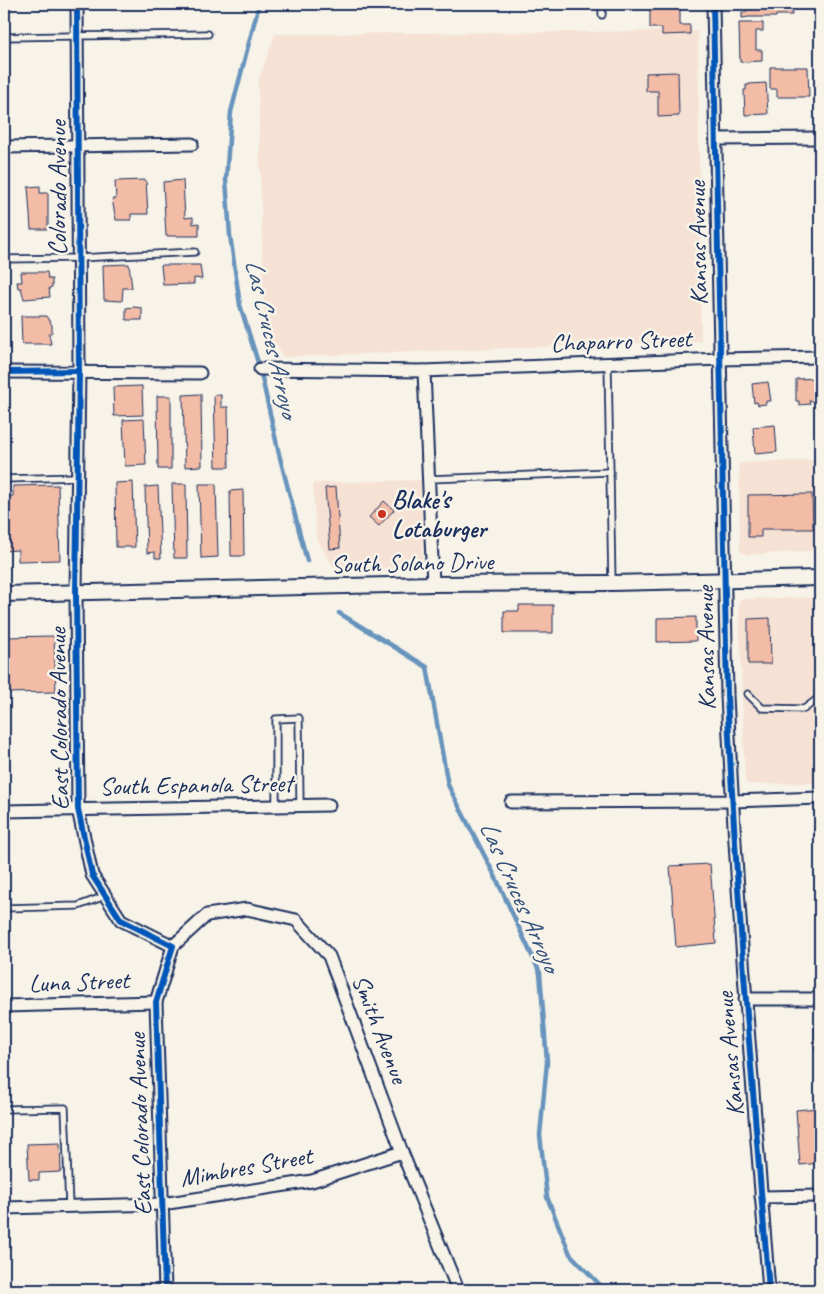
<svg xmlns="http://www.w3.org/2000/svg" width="824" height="1294" font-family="Caveat,sans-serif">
<rect width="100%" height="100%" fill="#f7f3e8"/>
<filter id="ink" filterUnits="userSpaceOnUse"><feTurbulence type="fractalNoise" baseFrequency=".02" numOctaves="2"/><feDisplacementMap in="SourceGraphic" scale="10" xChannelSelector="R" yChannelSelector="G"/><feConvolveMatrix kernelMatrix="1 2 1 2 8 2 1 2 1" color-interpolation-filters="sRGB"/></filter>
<g filter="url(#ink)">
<!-- built -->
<g fill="#f6e2d4">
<polygon points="698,31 701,341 283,357 264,323 258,82 275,34"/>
<polygon points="820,460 820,550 747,555 742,553 740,550 739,463"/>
<polygon points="421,480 423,565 418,568 335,569 316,538 313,483"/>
<polygon points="820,597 820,783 747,784 745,781 739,604 740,600 742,599"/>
</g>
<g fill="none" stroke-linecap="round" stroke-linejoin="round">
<!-- stream -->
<g stroke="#6793bc" stroke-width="4.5">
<polyline points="259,4 231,112 226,180 230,235 240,305 260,369 279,454 307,561"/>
<polyline points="339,613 427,667 448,785 495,876 540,973 547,1062 540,1135 547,1197 570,1254 605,1290"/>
</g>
</g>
<!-- building -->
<g fill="#f3bca7" stroke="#1b2f5e">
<polygon points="746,4 792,4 792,15 776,15 776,17 749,17 742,18 742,12 746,12"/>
<polygon points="680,7 680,25 690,25 690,34 662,35 662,28 650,28 650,10 661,9 661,8"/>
<polygon points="739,23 763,23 763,31 756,31 756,50 762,50 762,61 740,62"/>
<polygon points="770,67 808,67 809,97 777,97 777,89 770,89"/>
<polygon points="678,72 679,116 658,117 658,91 646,91 646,73"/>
<polygon points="766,83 768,114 745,115 744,90 746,90 746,85 749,85 749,84"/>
<polygon points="146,180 148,214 131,214 131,220 116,220 112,199 116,199 115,181"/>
<polygon points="183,180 185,218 193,217 193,224 199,223 199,236 166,236 163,182"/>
<polygon points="40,186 40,193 48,193 48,229 31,229 28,187"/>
<polygon points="129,264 132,288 123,288 122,301 104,300 103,265"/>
<polygon points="161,265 200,265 202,279 194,278 194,284 163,285"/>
<polygon points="21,272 47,272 48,279 52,279 52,287 49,288 50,297 24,299 21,288 18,288 17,282 22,282"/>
<polygon points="134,307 142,308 142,320 126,320 126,308"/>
<polygon points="21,316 46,316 52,325 52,332 49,334 51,344 22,344"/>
<polygon points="819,378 820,401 809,401 810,404 799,405 799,401 796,401 796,379"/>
<polygon points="768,382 771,401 766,401 766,404 758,405 757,402 754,403 752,384"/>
<polygon points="142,386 143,415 114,416 113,387"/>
<polygon points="201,394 202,466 185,467 183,395"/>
<polygon points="214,395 221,395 221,407 228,407 229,467 216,467"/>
<polygon points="157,396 171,396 171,469 158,469"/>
<polygon points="144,419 146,465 125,466 123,420"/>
<polygon points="775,425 777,452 755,454 753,427"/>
<polygon points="133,482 135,547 116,547 115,483"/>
<polygon points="172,484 186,484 187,558 174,558"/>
<polygon points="199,484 216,484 218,557 201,558"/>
<polygon points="58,485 60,560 18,561 18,550 4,551 4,497 13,496 13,486"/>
<polygon points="158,486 161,558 155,558 155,552 147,553 145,487"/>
<polygon points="336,487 340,548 330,549 325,488"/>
<polygon points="243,490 244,556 231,556 230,491"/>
<polygon points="812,494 813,529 761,529 761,537 748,537 748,495"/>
<polygon points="384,501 394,510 379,526 369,517"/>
<polygon points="519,605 553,605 553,633 504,633 504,611 519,611"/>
<polygon points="696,617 696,641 657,642 657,618"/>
<polygon points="770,618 771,664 748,664 748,619"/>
<polygon points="54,636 56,692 4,693 4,637"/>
<polygon points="710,864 716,943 676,947 670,866"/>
<rect x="815" y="1025" width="5" height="26"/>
<polygon points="818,1108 820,1135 820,1163 800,1165 796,1110"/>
<polygon points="60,1143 61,1172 39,1173 39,1180 29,1180 27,1144"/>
</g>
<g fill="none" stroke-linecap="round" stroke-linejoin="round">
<defs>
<g id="service">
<polyline points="602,4 602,15"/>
<polyline points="4,37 208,34"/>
<polyline points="4,259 79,258 195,252"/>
<polyline points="608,364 612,583"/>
<polyline points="4,479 78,477"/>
<polyline points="429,479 610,472"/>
<polyline points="748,694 762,708 804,709 820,697"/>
<polyline points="276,806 276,719 299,718 300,805"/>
<polyline points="4,908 78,906 105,896"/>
<polyline points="4,1109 65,1108 69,1206"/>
</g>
<g id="minor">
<polyline points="77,4 79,371 76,593 78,809 92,875 121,920 173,946 156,1002 165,1290"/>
<path d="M 713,4 L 727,695 C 736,894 753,1092 769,1290"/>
<polyline points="716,139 820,138"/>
<polyline points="4,147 192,144"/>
<polyline points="260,369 424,371 720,359 820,357"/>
<polyline points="424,371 433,584"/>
<polyline points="4,372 200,373"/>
<polyline points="511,802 732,801 820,798"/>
<polyline points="4,811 329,805"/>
<polyline points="173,946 207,915 247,909 296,920 329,956 402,1152 458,1290"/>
<polyline points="745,999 820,999"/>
<polyline points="4,1006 156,1002"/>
<polyline points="761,1197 820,1196"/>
<polyline points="4,1208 162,1204 312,1181 402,1152"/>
</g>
<polyline id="tertiary" points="4,594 433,584 612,583 820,578"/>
</defs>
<!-- service casing -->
<use href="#service" stroke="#1b2f5e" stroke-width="9"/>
<!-- minor casing -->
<use href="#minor" stroke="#1b2f5e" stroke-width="15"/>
<!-- tertiary casing -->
<use href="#tertiary" stroke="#1b2f5e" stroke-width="18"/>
<!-- service -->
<use href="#service" stroke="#f7f3e8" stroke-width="5.5"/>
<!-- minor -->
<use href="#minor" stroke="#f7f3e8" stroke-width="11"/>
<!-- tertiary -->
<use href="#tertiary" stroke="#f7f3e8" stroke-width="14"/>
<defs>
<g id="cycleway">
<polyline points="77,4 79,371 76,593 78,809 92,875 121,920 173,946 156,1002 165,1290"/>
<path d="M 713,4 L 727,695 C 736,894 753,1092 769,1290"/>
<polyline points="4,372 79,371"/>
</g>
</defs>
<!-- cycleway casing -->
<use href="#cycleway" stroke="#f7f3e8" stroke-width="9"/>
<!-- cycleway -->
<use href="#cycleway" stroke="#0057b8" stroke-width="6"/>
</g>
</g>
<!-- markers -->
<circle fill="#c8321e" stroke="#f7f3e8" stroke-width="2" cx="382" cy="514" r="5"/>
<g text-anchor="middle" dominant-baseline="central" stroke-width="5" stroke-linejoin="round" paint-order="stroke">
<!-- street labels -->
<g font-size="25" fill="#1b2f5e" stroke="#f7f3e8">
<text transform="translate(58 188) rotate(-90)">Colorado Avenue</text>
<text transform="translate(698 243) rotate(-91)">Kansas Avenue</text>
<text transform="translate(621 341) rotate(-2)">Chaparro Street</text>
<text transform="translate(412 563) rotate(-1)">South Solano Drive</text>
<text transform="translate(706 648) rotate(-91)">Kansas Avenue</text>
<text transform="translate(59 719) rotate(-91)">East Colorado Avenue</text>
<text transform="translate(196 785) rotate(-1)">South Espanola Street</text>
<text transform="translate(79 982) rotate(-2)">Luna Street</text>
<text transform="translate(380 1029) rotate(69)">Smith Avenue</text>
<text transform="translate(730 1054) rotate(-95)">Kansas Avenue</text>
<text transform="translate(140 1124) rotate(-92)">East Colorado Avenue</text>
<text transform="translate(246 1167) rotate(-10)">Mimbres Street</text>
</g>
<!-- poi labels -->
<g font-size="25" font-weight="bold" fill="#1b2f5e" stroke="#f7f3e8" text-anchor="start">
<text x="392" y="500">Blake's<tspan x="392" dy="29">Lotaburger</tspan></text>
</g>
<!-- water labels -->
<g font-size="26" font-style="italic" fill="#34507d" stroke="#f7f3e8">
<text transform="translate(272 338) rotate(77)">Las Cruces Arroyo</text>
<text transform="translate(520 896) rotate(66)">Las Cruces Arroyo</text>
</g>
</g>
<!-- margin -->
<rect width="824" height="1294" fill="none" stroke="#f7f3e8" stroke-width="20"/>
<rect x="10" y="10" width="804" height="1274" fill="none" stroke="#1b2f5e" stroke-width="2" filter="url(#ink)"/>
</svg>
